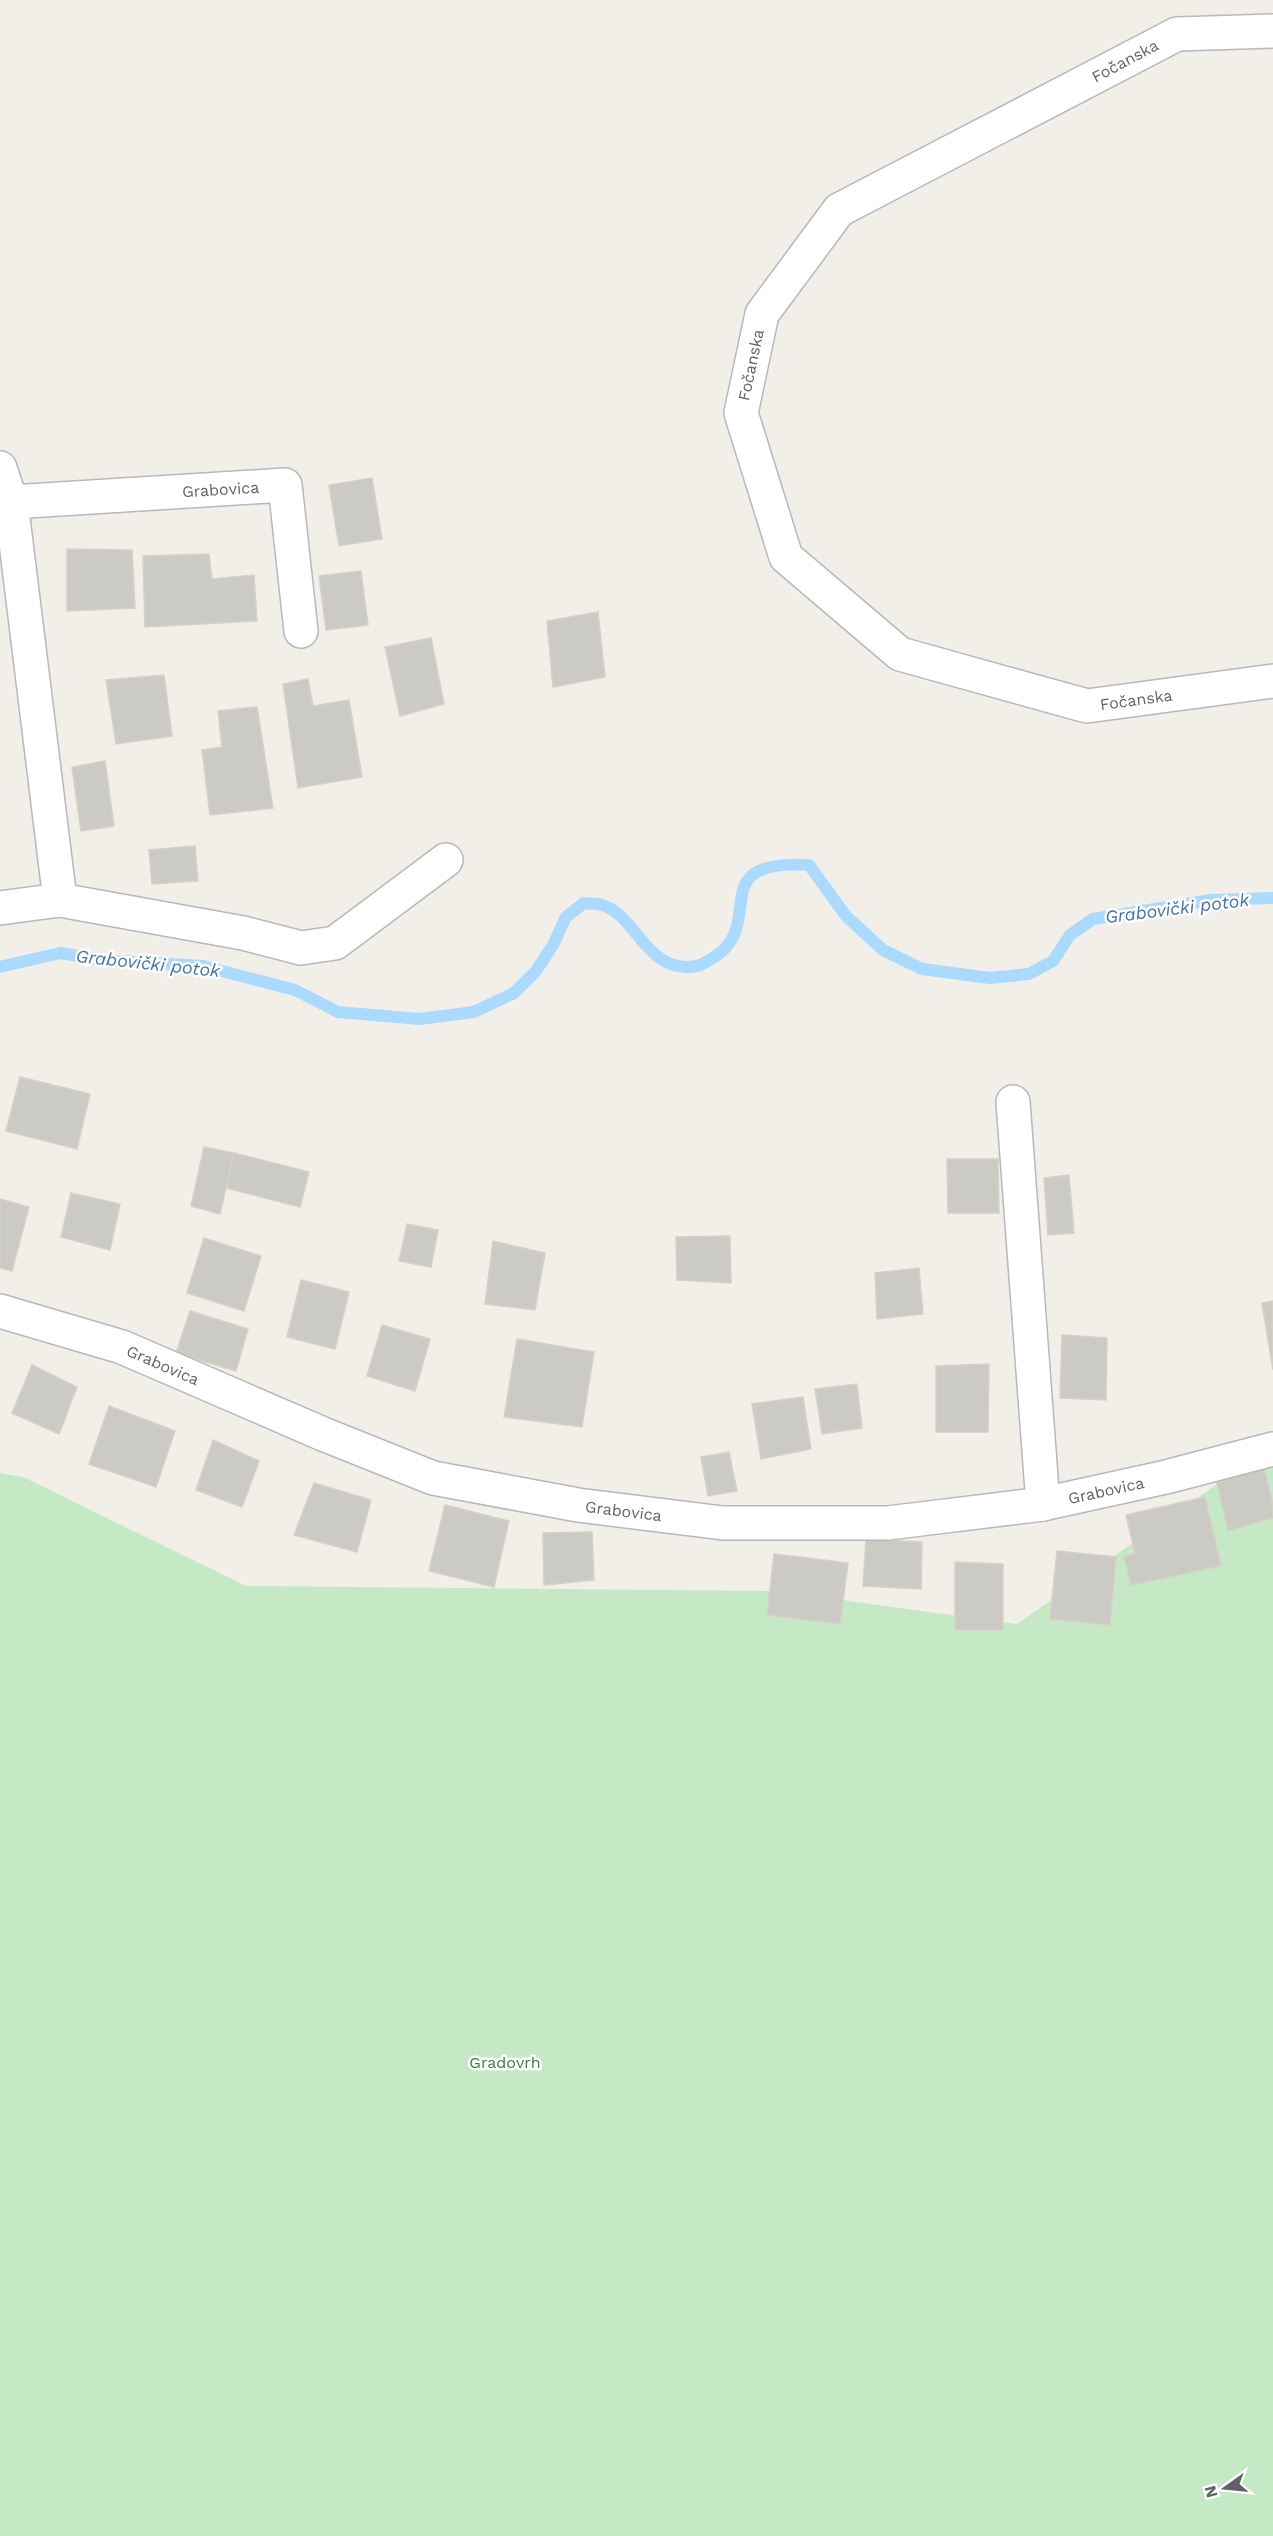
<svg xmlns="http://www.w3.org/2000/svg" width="1273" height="2536" font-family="'Work Sans',sans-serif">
<rect width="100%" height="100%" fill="#f1efe8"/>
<!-- green -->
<polygon fill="#c5e8c5" points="1273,1445 1273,2536 0,2536 0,1473 23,1477 246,1586 775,1591 1017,1624"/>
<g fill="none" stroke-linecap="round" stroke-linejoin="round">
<!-- stream -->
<path stroke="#aadaff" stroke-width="12" d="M 0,967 L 60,953 L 102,960 L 203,966 L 295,990 L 338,1012 L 419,1019 L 474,1012 L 514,993 L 536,971 L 553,945 L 566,917 L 584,903 C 590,904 597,903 602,905 C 638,916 646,975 697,966 C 703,965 709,960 713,958 C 769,924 701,859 809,865 L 846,916 L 883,950 L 922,969 L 990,978 L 1029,974 L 1053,961 L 1070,935 L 1093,919 L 1211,900 L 1273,898"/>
</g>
<!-- building -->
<g fill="#cccac5" stroke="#d6d1c6" stroke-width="1.5">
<polygon points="372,478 382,539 339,546 329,485"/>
<polygon points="67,549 132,550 135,608 67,611"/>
<polygon points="209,554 212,579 254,575 257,621 145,627 143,556"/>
<polygon points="361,571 368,625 326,630 319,576"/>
<polygon points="598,612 605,677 553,687 547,621"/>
<polygon points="431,638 444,704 400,716 385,647"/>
<polygon points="164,675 172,736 116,744 106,680"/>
<polygon points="308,679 313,706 349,700 362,777 298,788 283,684"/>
<polygon points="257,707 273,808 210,815 202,750 222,747 218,711"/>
<polygon points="105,761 114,826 81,831 72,767"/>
<polygon points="195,846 198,881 152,884 149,850"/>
<polygon points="20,1077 90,1094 77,1149 6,1131"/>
<polygon points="204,1147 234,1153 220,1214 191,1206"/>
<polygon points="234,1153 309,1172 300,1207 226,1188"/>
<polygon points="947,1159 998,1159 999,1213 948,1213"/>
<polygon points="1069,1175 1074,1233 1048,1235 1044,1178"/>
<polygon points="71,1193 120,1204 110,1250 61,1237"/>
<polygon points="0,1199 29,1207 12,1271 0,1268"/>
<polygon points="407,1224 438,1230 431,1267 399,1261"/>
<polygon points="730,1236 731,1283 677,1280 676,1237"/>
<polygon points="204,1238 261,1256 244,1311 187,1293"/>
<polygon points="493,1241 545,1253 535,1310 485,1304"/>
<polygon points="919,1268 923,1314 877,1319 875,1273"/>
<polygon points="301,1280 349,1292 335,1349 287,1337"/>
<polygon points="1273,1301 1273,1370 1262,1303"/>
<polygon points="190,1311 248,1329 236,1371 176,1353"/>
<polygon points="382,1325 430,1339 415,1391 367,1376"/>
<polygon points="1062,1335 1107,1338 1106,1400 1060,1398"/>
<polygon points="517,1339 594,1352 582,1427 504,1417"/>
<polygon points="989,1364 988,1432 936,1432 936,1366"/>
<polygon points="32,1365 77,1387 59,1434 12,1413"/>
<polygon points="857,1384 862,1428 822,1434 815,1389"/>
<polygon points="803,1397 811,1449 761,1459 752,1404"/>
<polygon points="109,1406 175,1431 156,1487 89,1464"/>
<polygon points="213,1440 259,1461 242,1507 196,1490"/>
<polygon points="729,1452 737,1491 708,1496 701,1457"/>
<polygon points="1264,1468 1273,1505 1273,1518 1228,1531 1217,1483"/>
<polygon points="314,1483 371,1500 357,1552 294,1535"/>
<polygon points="1205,1497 1221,1566 1131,1585 1124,1556 1135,1554 1126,1515"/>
<polygon points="445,1505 509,1521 494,1587 429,1571"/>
<polygon points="592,1532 594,1580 544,1585 543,1533"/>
<polygon points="866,1539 922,1542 921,1589 863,1586"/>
<polygon points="1057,1551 1116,1557 1110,1625 1050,1619"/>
<polygon points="774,1554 848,1563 840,1624 767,1615"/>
<polygon points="955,1562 1003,1564 1003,1630 955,1630"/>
</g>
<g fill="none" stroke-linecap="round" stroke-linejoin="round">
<defs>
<g id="minor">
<path id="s1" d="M 1273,31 L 1177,34 L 839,210 L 762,314 L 741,413 L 786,557 L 900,654 L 1087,706 L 1273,681"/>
<polyline points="0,468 11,502 60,900"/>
<path id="s2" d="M 11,502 L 285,485 L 301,631"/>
<polyline points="0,908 60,900 243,933 301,948 335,943 446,860"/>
<polyline points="1013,1102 1043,1504"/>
<path id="s3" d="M 0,1311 L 122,1347 L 323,1434 L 433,1478 L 578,1505 L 723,1523 L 888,1523 L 1043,1504 L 1166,1477 L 1273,1449"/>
</g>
</defs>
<!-- minor casing -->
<use href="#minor" stroke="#b5b8bc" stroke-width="36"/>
<!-- minor -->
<use href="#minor" stroke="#fff" stroke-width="33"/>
</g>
<g text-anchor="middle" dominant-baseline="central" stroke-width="5" stroke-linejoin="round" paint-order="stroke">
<!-- street labels -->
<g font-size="16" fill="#5f6368" stroke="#fff">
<text transform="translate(1125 61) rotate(-28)">Fočanska</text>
<text transform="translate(751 365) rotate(-78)">Fočanska</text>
<text stroke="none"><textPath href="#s2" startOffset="210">Grabovica</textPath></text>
<text stroke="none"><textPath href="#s1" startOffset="1252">Fočanska</textPath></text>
<text stroke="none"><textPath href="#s3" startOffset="172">Grabovica</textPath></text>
<text stroke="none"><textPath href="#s3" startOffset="1144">Grabovica</textPath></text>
<text stroke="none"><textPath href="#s3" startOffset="658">Grabovica</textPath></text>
</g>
<!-- park labels -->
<g font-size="16" fill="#348238" stroke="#fff">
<text x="505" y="2062">Gradovrh</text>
</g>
<!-- water labels -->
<g font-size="18" font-style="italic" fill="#4174aa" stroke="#fff">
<text transform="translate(1177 908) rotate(-7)">Grabovički potok</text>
<text transform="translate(148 963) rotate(6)">Grabovički potok</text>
</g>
</g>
<!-- north arrow -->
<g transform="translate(1225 2488) rotate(255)" stroke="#ffffff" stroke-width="4.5" paint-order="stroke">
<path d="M0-4.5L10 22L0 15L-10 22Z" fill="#5f6368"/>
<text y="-9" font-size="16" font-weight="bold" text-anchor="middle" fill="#5f6368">N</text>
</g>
</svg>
